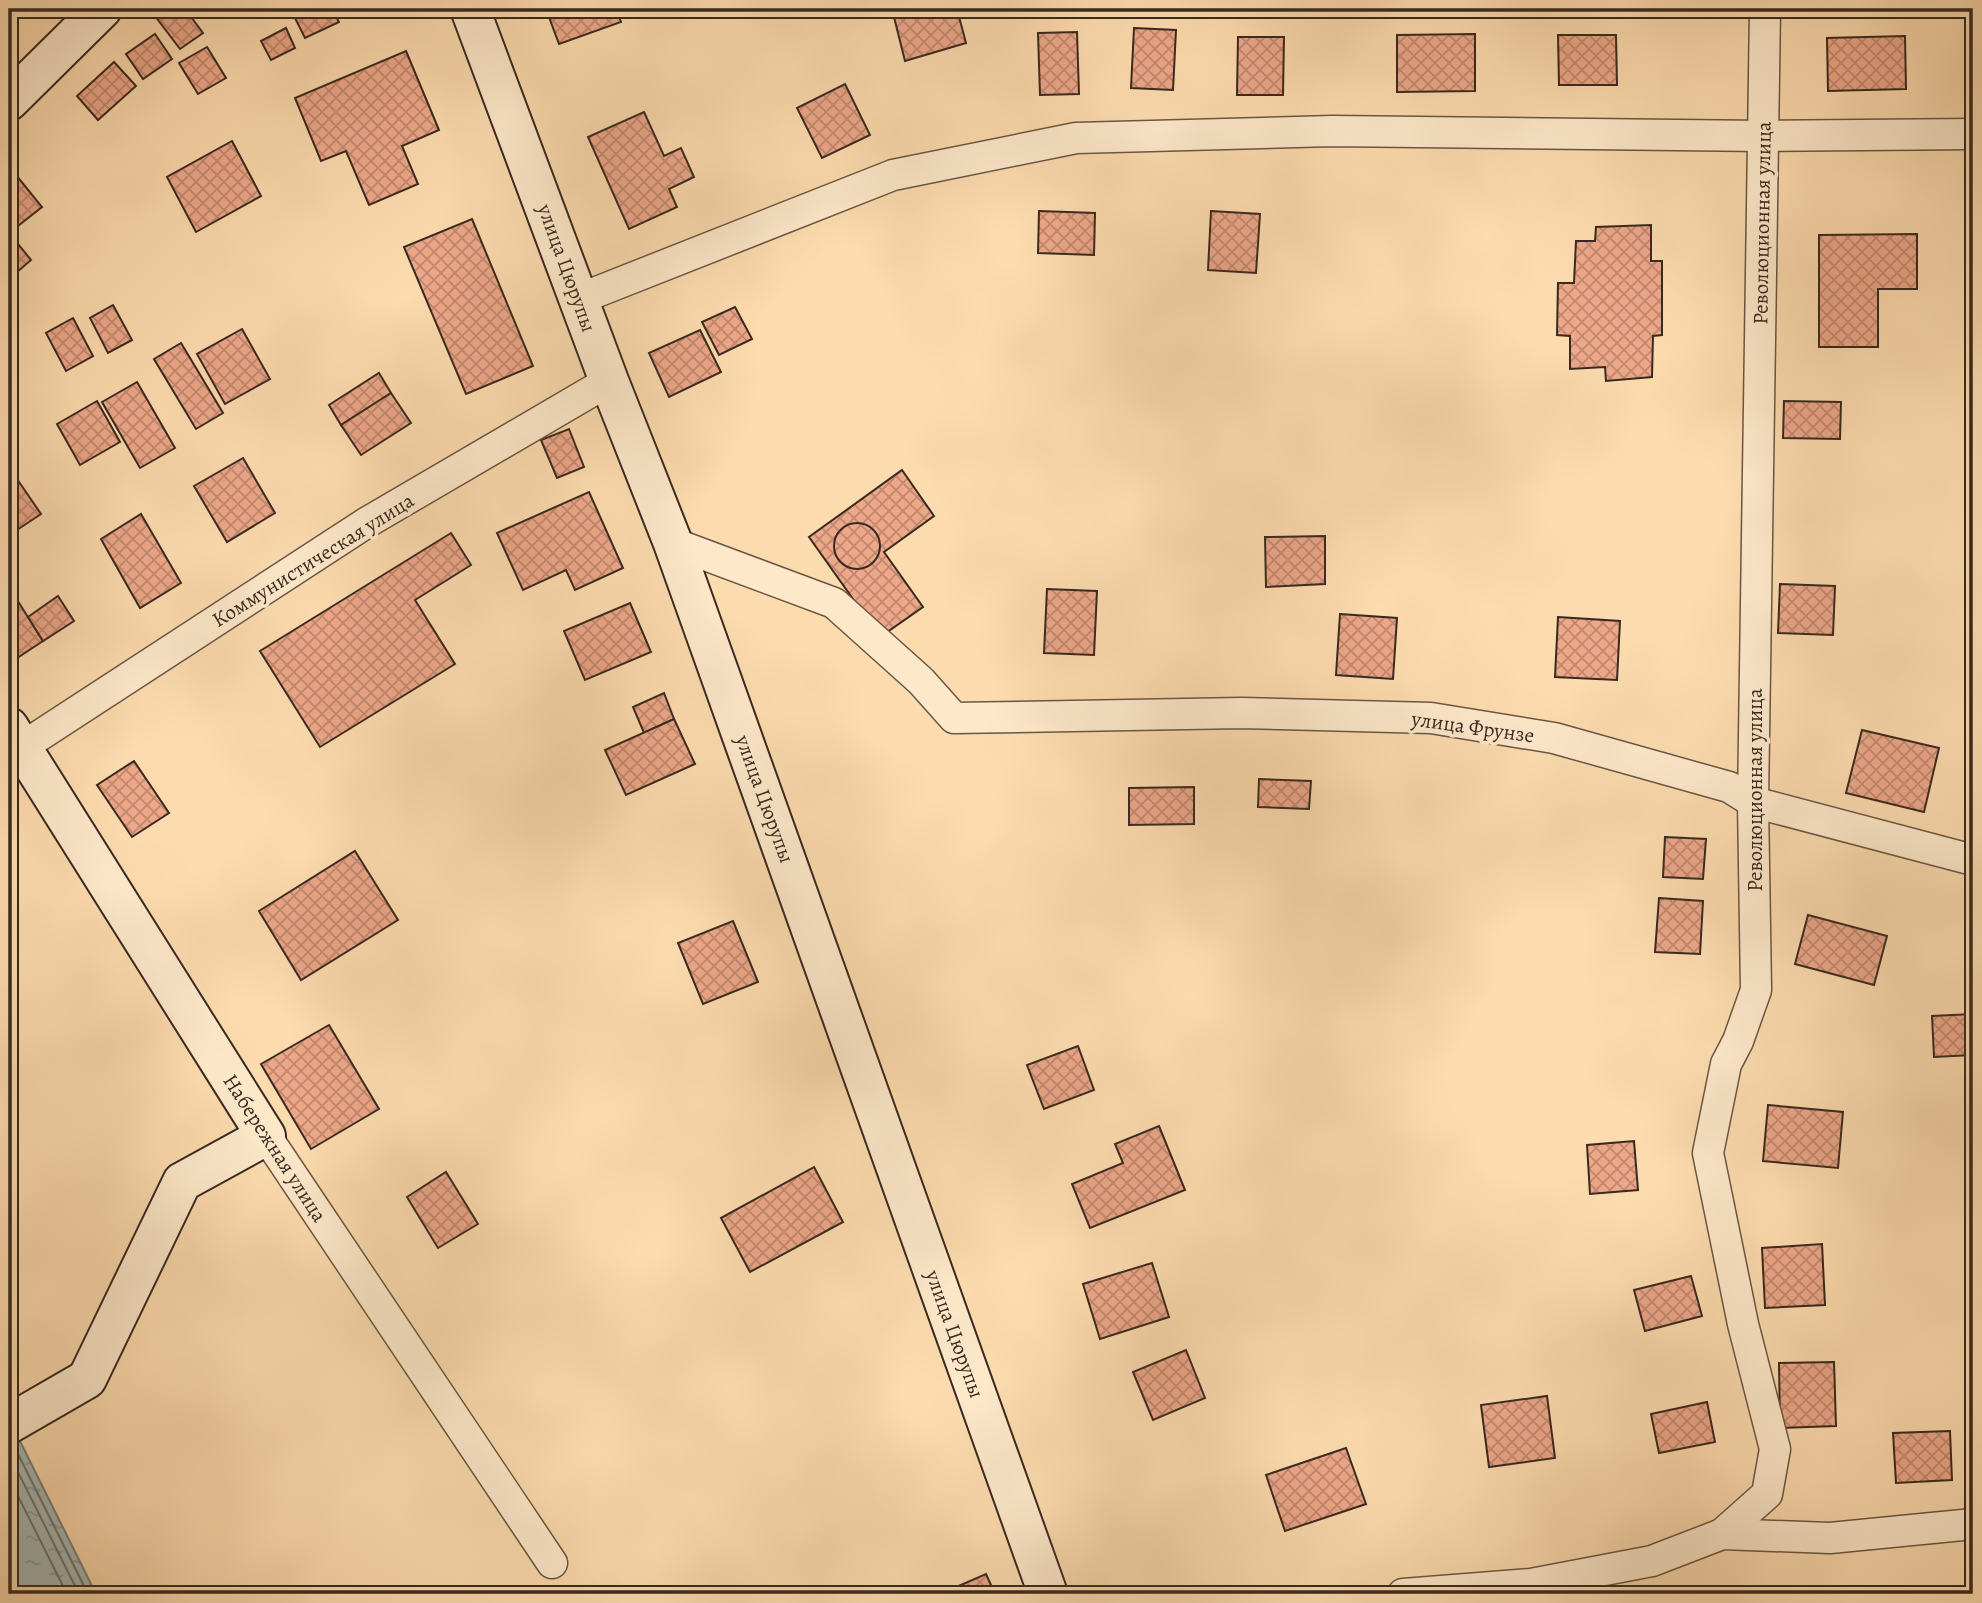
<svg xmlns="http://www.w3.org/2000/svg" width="1982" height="1603" font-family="Alegreya,serif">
<defs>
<pattern id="water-ripples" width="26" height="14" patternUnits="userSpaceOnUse" patternTransform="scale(1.75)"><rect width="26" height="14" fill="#a4b8b6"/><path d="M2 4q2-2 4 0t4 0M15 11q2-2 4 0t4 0" fill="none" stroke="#879693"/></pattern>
<pattern id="building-cross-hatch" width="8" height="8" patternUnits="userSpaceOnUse" patternTransform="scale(1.75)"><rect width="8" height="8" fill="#eda789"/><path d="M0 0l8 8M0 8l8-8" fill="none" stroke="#c1886f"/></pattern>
</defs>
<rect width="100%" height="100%" fill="#fcdbae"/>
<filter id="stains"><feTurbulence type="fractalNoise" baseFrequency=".00286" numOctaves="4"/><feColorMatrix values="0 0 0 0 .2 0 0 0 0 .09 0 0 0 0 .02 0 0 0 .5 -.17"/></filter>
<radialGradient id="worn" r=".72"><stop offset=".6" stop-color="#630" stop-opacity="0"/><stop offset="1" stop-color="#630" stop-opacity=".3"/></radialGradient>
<!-- water -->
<polygon fill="url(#water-ripples)" stroke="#797f7a" stroke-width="2" points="9,1419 96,1594 9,1594"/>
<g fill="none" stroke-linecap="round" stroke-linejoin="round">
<!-- shore -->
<g stroke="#6e706a" stroke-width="2">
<polyline points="13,1444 88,1594"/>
<polyline points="9,1454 79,1594"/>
<polyline points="9,1478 67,1594"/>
</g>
</g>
<!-- building -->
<g fill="url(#building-cross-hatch)" stroke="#39291f" stroke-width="2">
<polygon points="165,9 185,9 203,33 180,49 155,16"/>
<polygon points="304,9 332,9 339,22 305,38 293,14"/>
<polygon points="546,9 616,9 621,22 559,44"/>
<polygon points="892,9 957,9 966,43 905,61"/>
<polygon points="286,28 295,48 271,60 261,41"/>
<polygon points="1134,28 1176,30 1173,90 1131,88"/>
<polygon points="1077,32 1079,94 1040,95 1038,33"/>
<polygon points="155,34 172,59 143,79 126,54"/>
<polygon points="1475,34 1475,91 1397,92 1397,35"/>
<polygon points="1558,35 1616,35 1617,85 1559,85"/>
<polygon points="1905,36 1906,89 1828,91 1827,38"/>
<polygon points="1238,37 1284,37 1283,95 1237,95"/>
<polygon points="207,47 226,78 198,94 179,63"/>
<polygon points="406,51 439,130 402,146 418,184 369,205 346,151 321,161 295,98"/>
<polygon points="114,62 136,86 98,120 77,96"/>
<polygon points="845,84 870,135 822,158 797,108"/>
<polygon points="644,112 664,156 681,148 694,177 669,189 677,207 629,229 588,137"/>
<polygon points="232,141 261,196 196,232 167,177"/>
<polygon points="16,175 42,207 9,233 9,181"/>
<polygon points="1039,211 1095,213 1094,255 1038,253"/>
<polygon points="1211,211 1260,214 1256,273 1208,270"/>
<polygon points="472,219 533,366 466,394 404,247"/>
<polygon points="1651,225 1651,261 1662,261 1662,335 1653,336 1652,377 1606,381 1605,367 1570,369 1570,336 1557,335 1558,283 1574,283 1576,241 1595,241 1596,227"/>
<polygon points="9,233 31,260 9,279"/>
<polygon points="1917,234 1917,289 1878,289 1878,347 1819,347 1819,235"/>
<polygon points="113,305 132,340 108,353 90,318"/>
<polygon points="735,307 752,339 719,355 702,322"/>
<polygon points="73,318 93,356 66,371 46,333"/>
<polygon points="242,329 270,379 225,404 197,354"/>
<polygon points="700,330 721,372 669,397 649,353"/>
<polygon points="181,343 223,413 196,429 154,359"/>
<polygon points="379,373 391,393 341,425 329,405"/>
<polygon points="137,382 175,448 140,468 102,402"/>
<polygon points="391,393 411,423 361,455 341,425"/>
<polygon points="97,401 120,442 80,465 57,424"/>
<polygon points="1784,401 1841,402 1840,439 1783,438"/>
<polygon points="569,429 584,467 557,478 541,440"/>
<polygon points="243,458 275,513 227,542 194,486"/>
<polygon points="902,470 934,516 884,552 923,607 880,637 809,537"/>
<polygon points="15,476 41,514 14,532 9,525 9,481"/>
<polygon points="589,492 623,568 575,590 566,570 523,590 497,533"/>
<polygon points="141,514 181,583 140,608 101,539"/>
<circle cx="857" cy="546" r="23"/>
<polygon points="451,533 471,565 415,600 455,664 320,747 260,651"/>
<polygon points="1325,536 1325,584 1266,587 1265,537"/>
<polygon points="1780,584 1835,586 1833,635 1778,633"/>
<polygon points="9,587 43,641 11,662 9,658"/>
<polygon points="1047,589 1097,591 1094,655 1044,653"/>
<polygon points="58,596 74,621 43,641 28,617"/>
<polygon points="630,603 651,652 585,680 564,631"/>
<polygon points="1340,614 1397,618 1393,679 1336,675"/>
<polygon points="1558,617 1620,621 1617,680 1555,677"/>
<polygon points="664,693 674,719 644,733 633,707"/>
<polygon points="674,719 695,764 626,795 605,750"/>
<polygon points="1862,730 1939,748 1924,812 1846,793"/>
<polygon points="134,761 169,813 132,837 97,785"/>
<polygon points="1259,779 1311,781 1309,809 1258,807"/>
<polygon points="1194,787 1194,824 1129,825 1129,788"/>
<polygon points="1665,837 1706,839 1703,879 1663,877"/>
<polygon points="355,851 398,920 301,980 259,911"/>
<polygon points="1659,898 1703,901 1700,954 1655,952"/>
<polygon points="1808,915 1887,936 1874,985 1795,964"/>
<polygon points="733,921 758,982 703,1004 678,943"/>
<polygon points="1973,1014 1973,1055 1934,1057 1932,1016"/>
<polygon points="329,1025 379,1109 311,1149 261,1064"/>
<polygon points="1078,1046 1094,1090 1044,1109 1027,1065"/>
<polygon points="1768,1105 1843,1112 1838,1168 1763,1161"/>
<polygon points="1159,1126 1185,1190 1090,1228 1072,1184 1123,1163 1115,1144"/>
<polygon points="1634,1141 1638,1190 1590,1194 1587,1145"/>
<polygon points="814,1167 843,1222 750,1272 721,1218"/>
<polygon points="446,1172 478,1224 438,1248 407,1197"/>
<polygon points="1822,1244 1825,1305 1765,1308 1762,1248"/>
<polygon points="1152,1263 1169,1317 1100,1339 1083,1284"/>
<polygon points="1691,1276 1702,1316 1645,1331 1634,1290"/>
<polygon points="1186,1350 1205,1398 1153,1420 1133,1372"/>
<polygon points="1834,1362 1836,1426 1780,1428 1779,1363"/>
<polygon points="1547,1396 1555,1458 1489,1467 1481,1405"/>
<polygon points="1707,1402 1715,1442 1659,1453 1651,1414"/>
<polygon points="1950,1431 1952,1480 1896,1483 1893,1433"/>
<polygon points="1346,1448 1366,1504 1285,1531 1266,1475"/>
<polygon points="986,1574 995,1594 940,1594"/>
</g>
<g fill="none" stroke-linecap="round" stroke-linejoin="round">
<defs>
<g id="minor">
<polyline points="579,299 893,175 1076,138 1332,131 1764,136 1973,134"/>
<polyline points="673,543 834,603 921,681 954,718 1242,713 1431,718 1554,738 1729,787 1753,802 1973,860"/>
<polyline points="22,747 366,523 609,381"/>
<polyline points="266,1136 552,1563"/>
<polyline points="1722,1534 1767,1494 1775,1449 1743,1324 1708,1153 1726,1064 1738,1041 1756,990 1753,802 1765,9"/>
<polyline points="1403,1594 1531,1584 1652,1561 1722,1534 1830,1538 1973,1524"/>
</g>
<g id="secondary">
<polyline points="470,9 609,381 673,543 1048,1594"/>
<polyline points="9,101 102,9"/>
<polyline points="9,727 266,1136 182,1182 87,1379 9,1424"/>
</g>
</defs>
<!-- minor casing -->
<use href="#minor" stroke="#6a5643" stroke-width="33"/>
<!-- secondary casing -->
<use href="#secondary" stroke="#39291f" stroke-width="42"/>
<!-- minor -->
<use href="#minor" stroke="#fde8ca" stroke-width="30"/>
<!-- secondary -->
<use href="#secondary" stroke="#fde8ca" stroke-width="38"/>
</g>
<g text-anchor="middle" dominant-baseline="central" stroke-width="7" stroke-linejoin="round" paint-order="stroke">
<!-- street labels -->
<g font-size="21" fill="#39291f" stroke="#fde8ca">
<text transform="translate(1762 223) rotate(-89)">Революционная улица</text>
<text transform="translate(567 268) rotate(70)">улица Цюрупы</text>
<text transform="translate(313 560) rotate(-32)">Коммунистическая улица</text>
<text transform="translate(1473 727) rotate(8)">улица Фрунзе</text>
<text transform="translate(1755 790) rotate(-90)">Революционная улица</text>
<text transform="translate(765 799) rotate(70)">улица Цюрупы</text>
<text transform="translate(275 1148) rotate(57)">Набережная улица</text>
<text transform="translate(955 1334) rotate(70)">улица Цюрупы</text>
</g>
</g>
<!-- margin -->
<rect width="1982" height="1603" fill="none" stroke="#fcdbae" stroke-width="35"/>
<rect x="10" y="10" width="1961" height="1582" fill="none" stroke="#39291f" stroke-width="3.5"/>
<rect x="18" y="18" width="1947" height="1568" fill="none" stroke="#39291f" stroke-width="2"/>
<rect width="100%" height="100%" filter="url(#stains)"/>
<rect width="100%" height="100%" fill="url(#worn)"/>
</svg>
